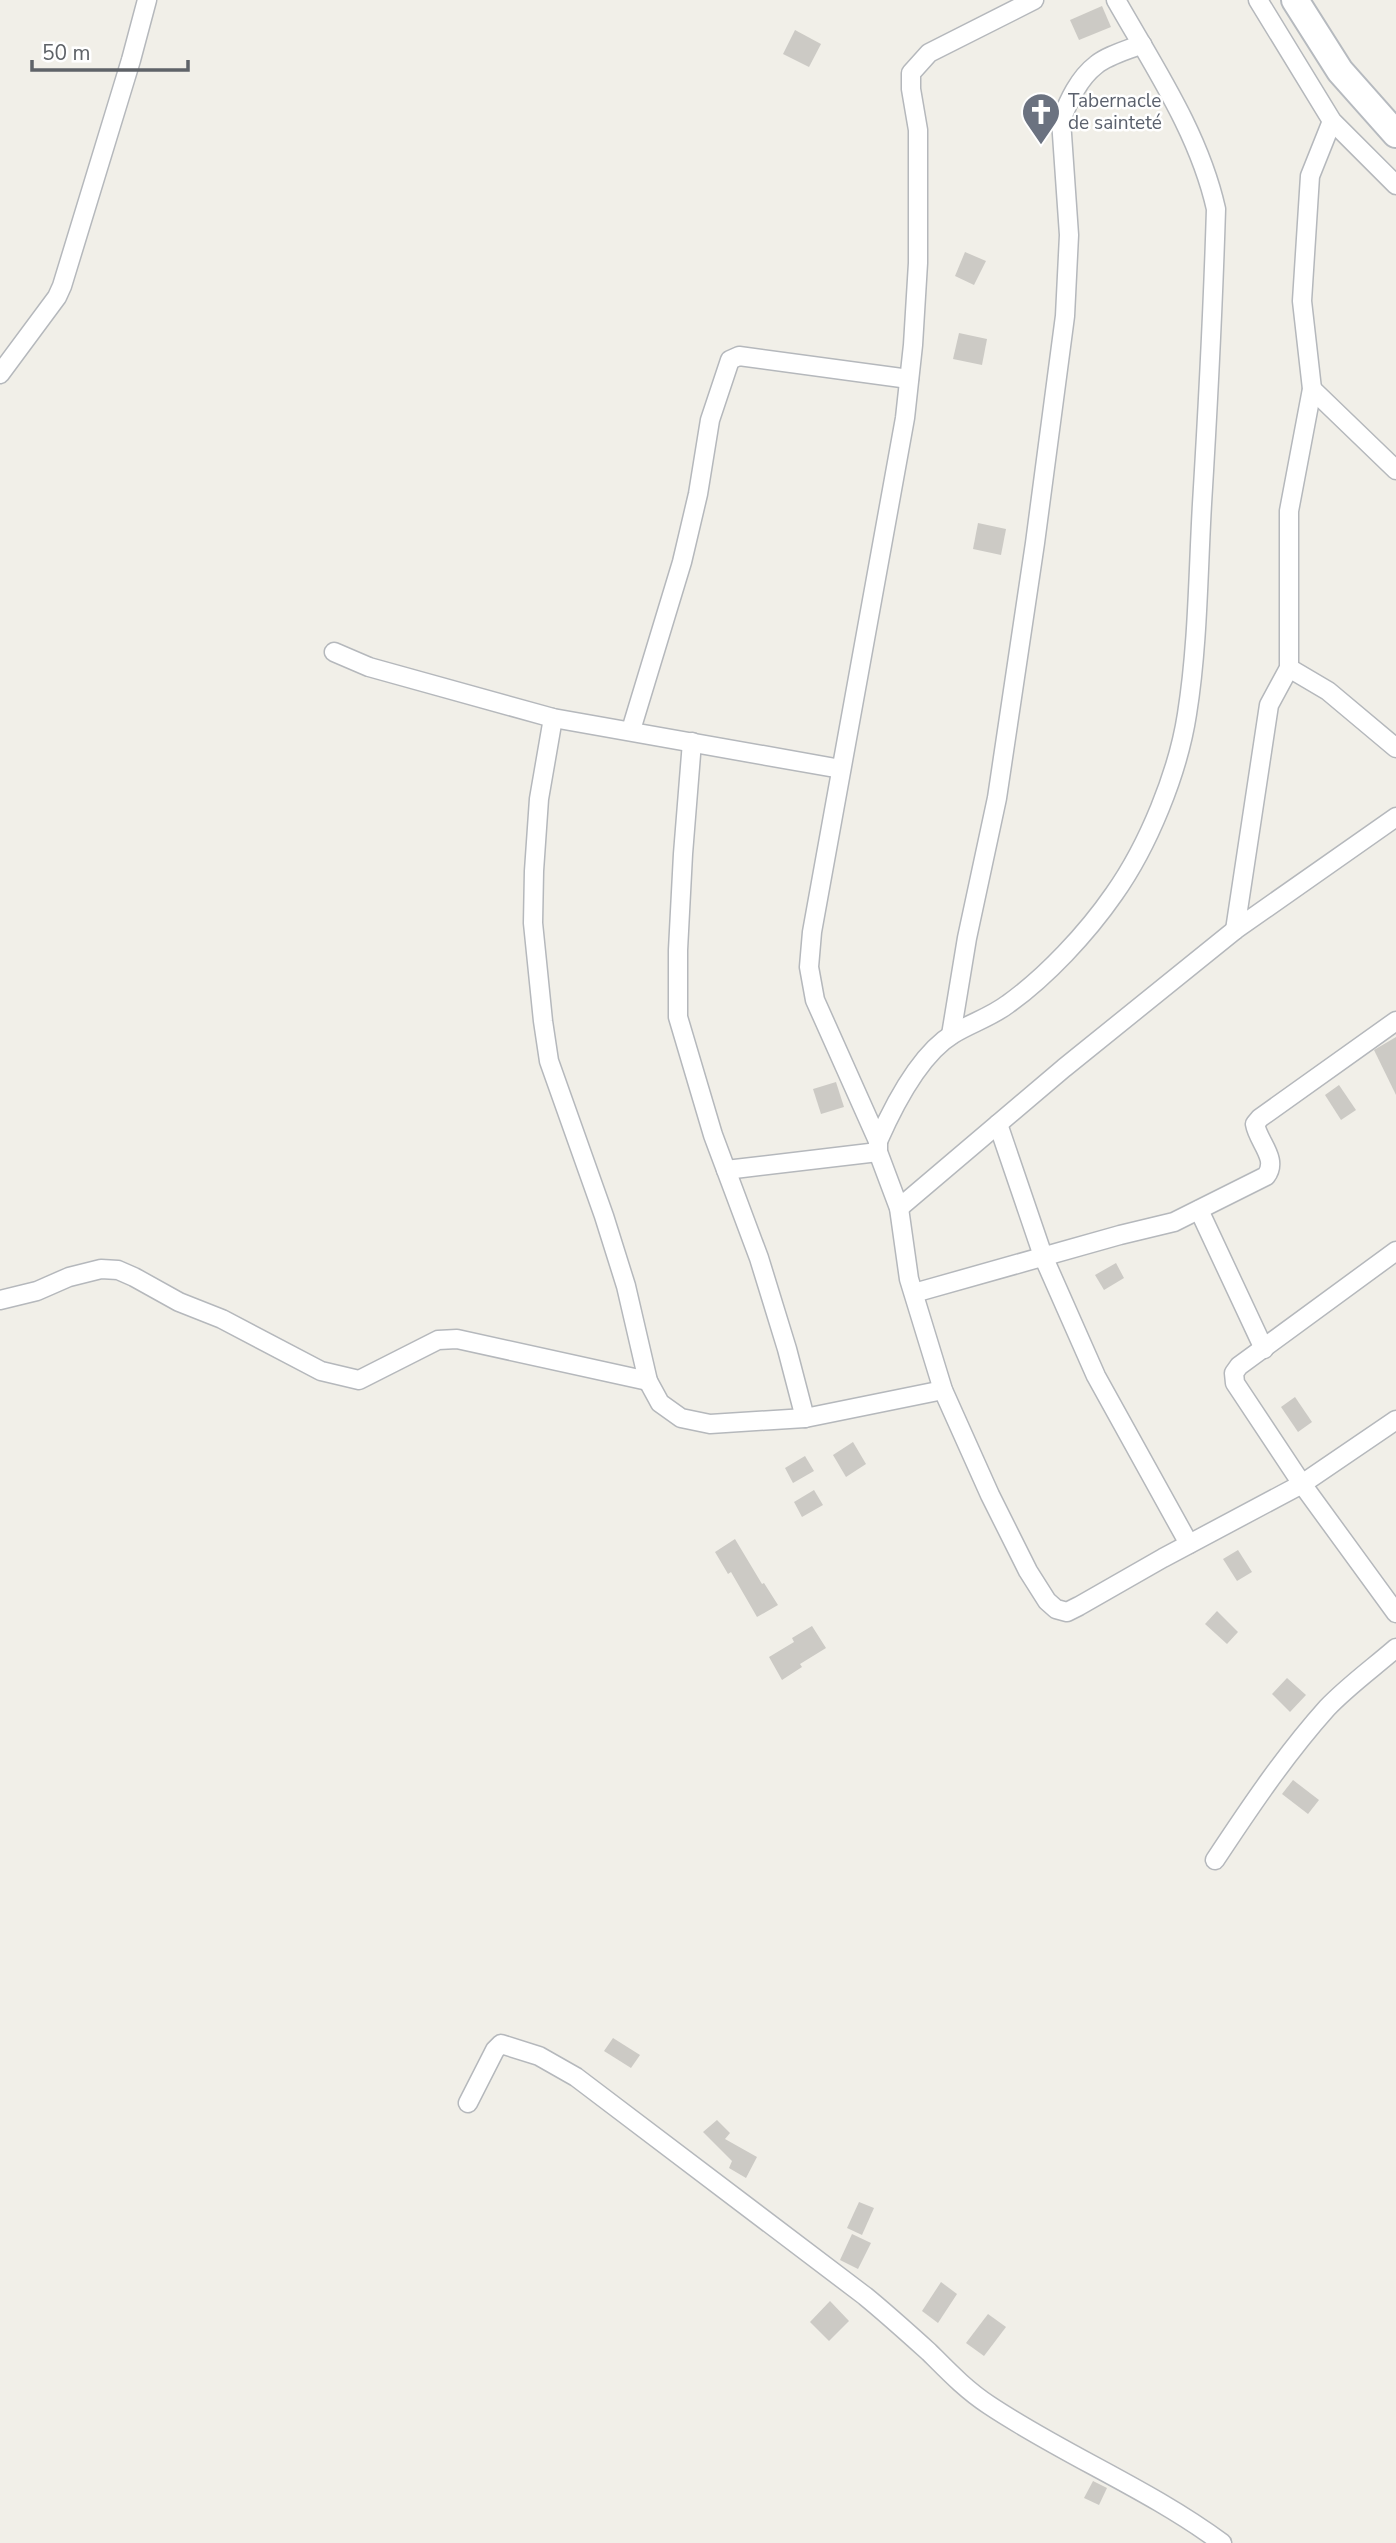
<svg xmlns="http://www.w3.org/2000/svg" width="1396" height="2543" font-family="'Nunito Sans',sans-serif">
<rect width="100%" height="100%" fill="#f1efe8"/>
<!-- building -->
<g fill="#cccac5">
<polygon points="1102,6 1111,27 1079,40 1070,20"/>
<polygon points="795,30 821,44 809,67 783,54"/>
<polygon points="965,252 986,261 974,285 955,276"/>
<polygon points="959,333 987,339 982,365 953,359"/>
<polygon points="978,523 1006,529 1001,555 973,549"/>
<polygon points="1396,1037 1396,1095 1374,1050"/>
<polygon points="836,1082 844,1107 821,1114 813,1089"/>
<polygon points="1339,1085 1356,1110 1341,1120 1325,1095"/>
<polygon points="1116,1263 1124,1278 1104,1290 1095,1275"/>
<polygon points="1295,1397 1312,1422 1298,1432 1281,1407"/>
<polygon points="853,1442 866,1464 846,1477 833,1455"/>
<polygon points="805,1456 814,1471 793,1483 785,1468"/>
<polygon points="814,1490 823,1505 802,1517 794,1502"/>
<polygon points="735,1539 762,1584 764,1583 778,1605 757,1617 731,1572 728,1574 715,1552"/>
<polygon points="1238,1550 1252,1572 1237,1581 1223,1559"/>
<polygon points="1217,1611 1238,1632 1227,1644 1205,1624"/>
<polygon points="812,1626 826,1648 800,1664 802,1667 782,1680 769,1657 794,1642 792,1638"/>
<polygon points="1287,1678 1306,1695 1290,1712 1272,1694"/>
<polygon points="1293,1780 1319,1800 1308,1814 1282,1794"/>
<polygon points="613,2038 640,2055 631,2068 604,2051"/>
<polygon points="717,2120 730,2133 725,2139 757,2157 746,2178 729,2168 732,2161 703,2132"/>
<polygon points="859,2202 874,2208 862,2235 847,2228"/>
<polygon points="852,2234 871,2243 858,2269 840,2260"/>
<polygon points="941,2282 957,2294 938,2323 922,2311"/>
<polygon points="830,2301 849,2321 829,2341 810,2322"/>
<polygon points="988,2314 1006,2327 984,2356 966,2343"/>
<polygon points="1093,2481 1107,2488 1099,2505 1084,2498"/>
</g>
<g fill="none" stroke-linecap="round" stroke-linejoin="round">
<defs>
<g id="street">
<polyline points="1034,0 929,53 911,73 911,89 918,130 918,263 913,345 905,418 812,932 809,967 815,1000 878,1141 878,1152 899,1208 909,1279 943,1390 990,1495 1028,1571 1047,1601 1056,1609 1067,1612 1079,1606 1163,1558 1302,1484 1396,1420"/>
<polyline points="1258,0 1332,121 1396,185"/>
<polyline points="0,374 57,297 62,286 131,60 147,0"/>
<polyline points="1312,389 1396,470"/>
<polyline points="334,652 369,667 553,718 841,769"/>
<polyline points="1289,668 1328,691 1396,748"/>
<polyline points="553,718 539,799 534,871 533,923 543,1021 549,1061 604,1216 626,1286 648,1381 660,1403 681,1418 710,1424 805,1418 943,1390"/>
<polyline points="631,730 682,562 698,494 710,420 730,360 739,356 909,379"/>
<polyline points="692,742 683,854 678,950 678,1017 713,1135 759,1258 787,1349 805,1418"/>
<polyline points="1235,930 1269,705 1289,668 1289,511 1312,389 1302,301 1310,176 1332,121"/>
<path d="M 951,1035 L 967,938 L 997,798 L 1035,543 L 1065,316 L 1069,235 L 1061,120 C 1069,100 1079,78 1096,65 C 1108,55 1128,50 1142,44"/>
<polyline points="998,1124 1043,1256 1096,1376 1189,1544"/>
<path d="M 878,1141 C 893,1107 920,1054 953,1034 C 971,1023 991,1017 1008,1004 C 1046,977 1087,933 1114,894 C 1148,846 1178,773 1187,714 C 1198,645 1198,574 1202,504 C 1208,406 1213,307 1216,209 C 1199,133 1154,67 1116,0"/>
<polyline points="726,1170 878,1152"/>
<polyline points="899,1208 1064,1068 1235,930 1396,817"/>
<polyline points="1199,1210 1264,1349"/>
<polyline points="1396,1251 1239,1366 1234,1373 1235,1383 1302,1484 1396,1613"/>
<path d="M 914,1293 L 1120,1235 L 1174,1222 L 1266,1176 C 1279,1159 1258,1142 1255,1124 L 1260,1118 L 1396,1021"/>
<polyline points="0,1300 37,1291 69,1277 101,1269 118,1270 134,1277 179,1302 222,1319 321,1371 359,1380 438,1340 457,1339 648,1381"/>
<path d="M 1215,1860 C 1250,1807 1285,1755 1327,1708 C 1348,1686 1373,1668 1396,1648"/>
<path d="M 468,2103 L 495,2050 L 501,2044 L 539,2056 L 576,2077 L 865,2296 C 887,2314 908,2333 929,2352 C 948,2371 966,2390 989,2405 C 1064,2455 1149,2489 1222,2543"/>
</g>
<polyline id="secondary" points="1295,0 1340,71 1396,134"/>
</defs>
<!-- street casing -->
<use href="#street" stroke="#b5b8bc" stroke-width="21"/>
<!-- secondary casing -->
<use href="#secondary" stroke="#b6babf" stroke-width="30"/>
<!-- street -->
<use href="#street" stroke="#fff" stroke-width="18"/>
<!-- secondary -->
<use href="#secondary" stroke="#fff" stroke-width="26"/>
</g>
<!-- icons -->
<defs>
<symbol id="church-pin" viewBox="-11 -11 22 30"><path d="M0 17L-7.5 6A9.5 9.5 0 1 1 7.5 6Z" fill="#6b7280" stroke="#fff"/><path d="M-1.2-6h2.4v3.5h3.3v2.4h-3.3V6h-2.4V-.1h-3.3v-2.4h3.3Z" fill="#fff"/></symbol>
</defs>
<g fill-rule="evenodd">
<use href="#church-pin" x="1019" y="90" width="44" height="60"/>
</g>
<g text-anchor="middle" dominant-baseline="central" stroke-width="5" stroke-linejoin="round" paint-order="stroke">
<!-- worship labels -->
<g font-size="19" fill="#5b616d" stroke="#fff" text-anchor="start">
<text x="1068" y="101">Tabernacle<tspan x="1068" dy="22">de sainteté</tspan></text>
</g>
</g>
<!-- scale -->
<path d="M32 60v10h156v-10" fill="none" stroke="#5f6368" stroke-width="3.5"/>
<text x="42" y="60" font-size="21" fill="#5f6368" stroke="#ffffff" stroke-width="5" paint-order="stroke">50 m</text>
</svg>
